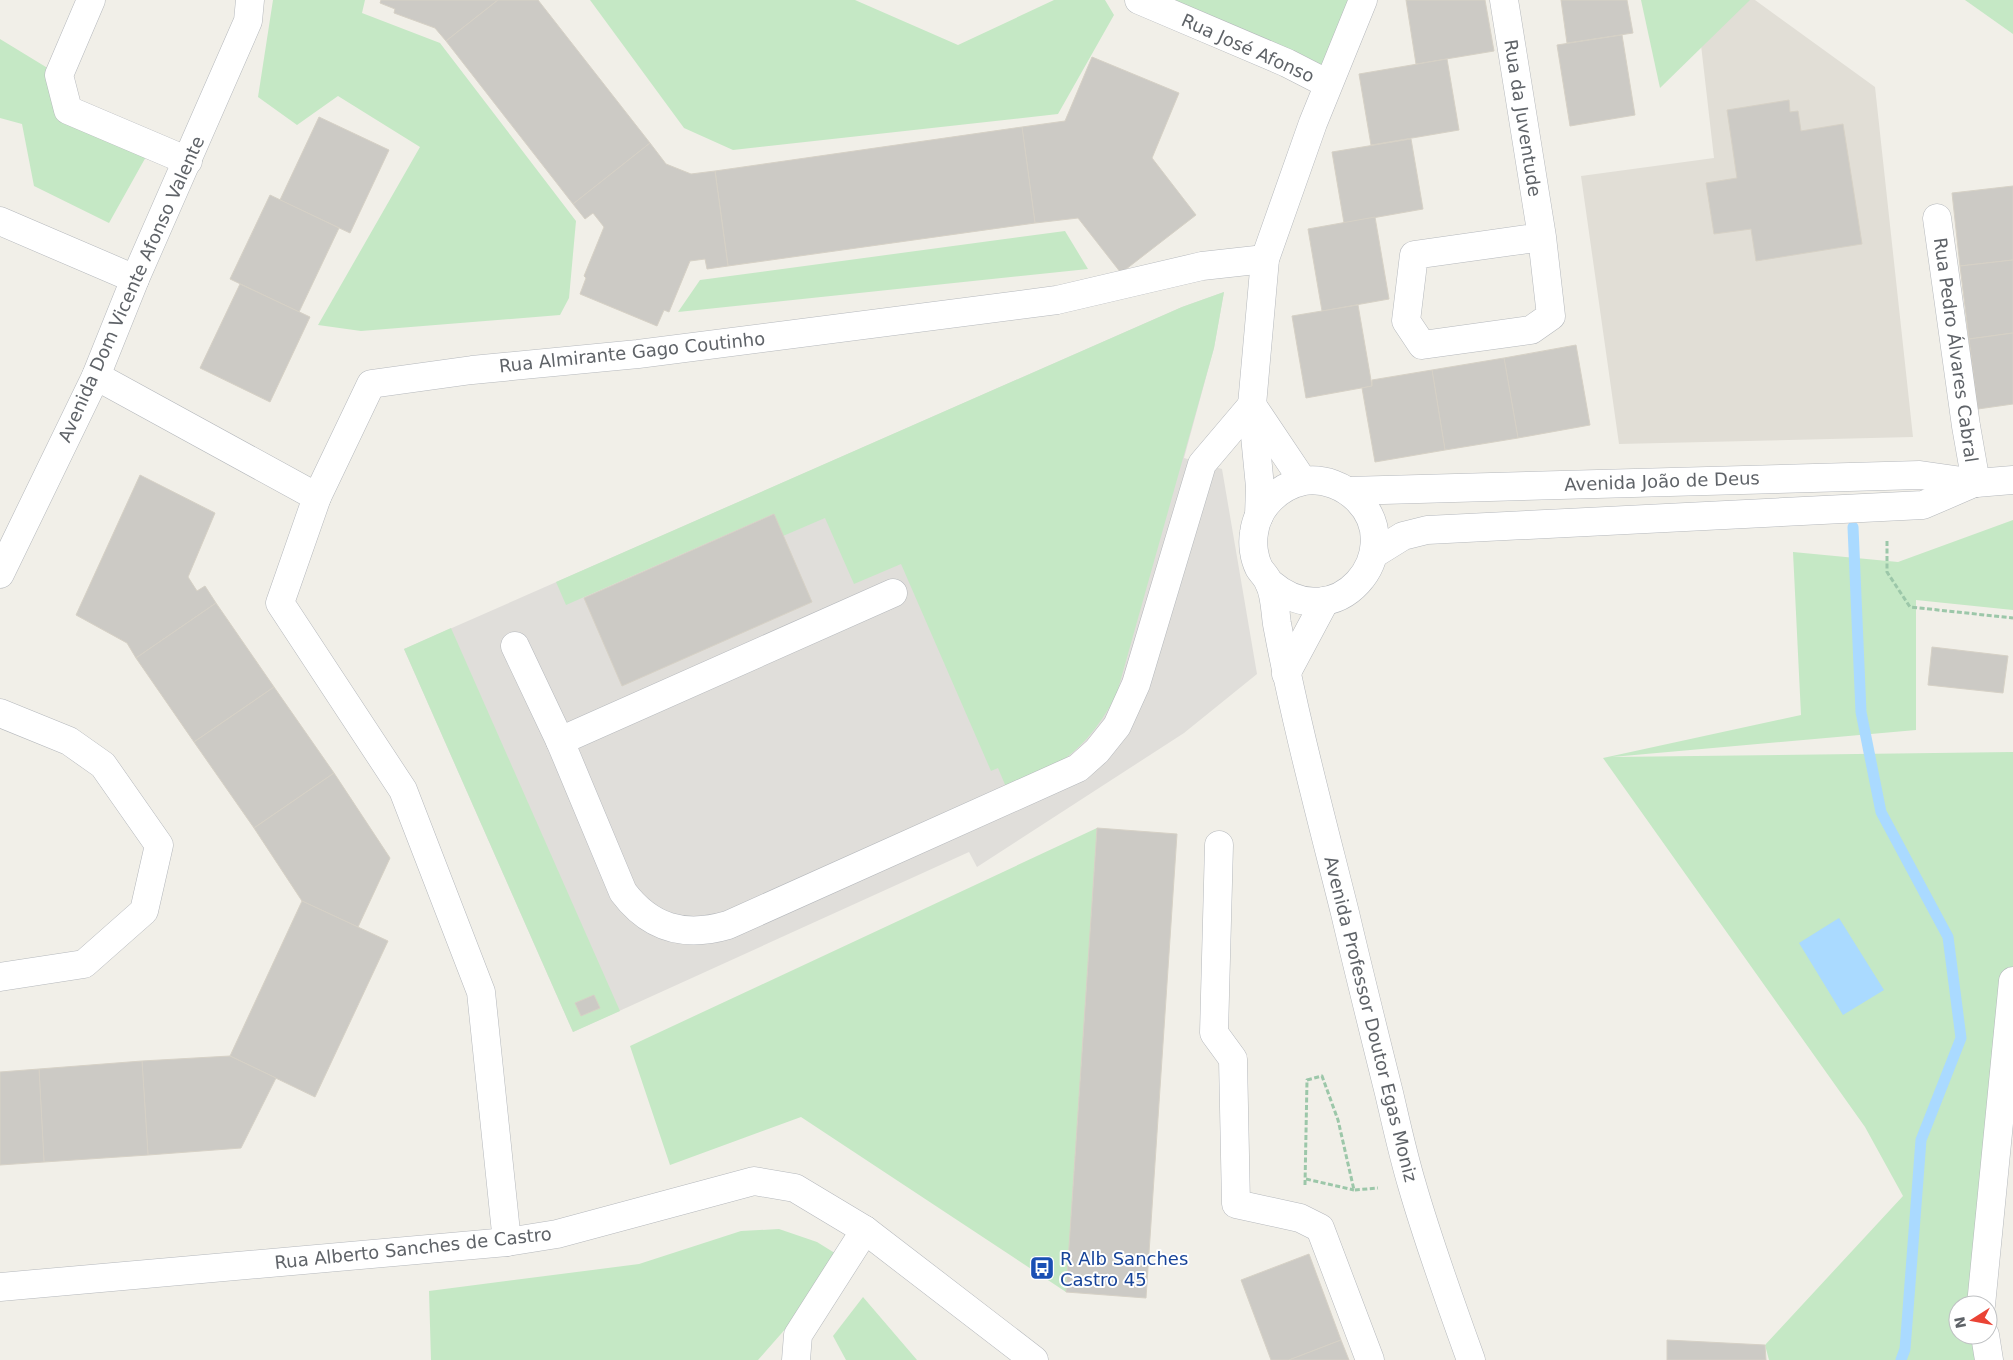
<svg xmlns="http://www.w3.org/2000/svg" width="2013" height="1360" font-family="'DejaVu Sans',sans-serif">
<rect width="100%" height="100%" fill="#f1efe8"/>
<!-- industrial -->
<polygon fill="#e0deda" points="1224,292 1214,348 1184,458 1222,469 1257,674 1184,733 977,867 969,852 573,1032 404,649 1182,307"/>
<!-- education -->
<polygon fill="#e1ded6" points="1746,0 1755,0 1875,87 1913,437 1619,444 1581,176 1714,158 1701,45"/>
<!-- green -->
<g fill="#c5e8c5">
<polygon points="273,0 365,0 362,13 440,43 576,221 569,298 560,315 361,331 318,325 420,147 338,96 297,125 258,97"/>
<polygon points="590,0 855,0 958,45 1054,0 1105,0 1114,15 1058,114 733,150 684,128"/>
<polygon points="1137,0 1363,0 1328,84"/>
<polygon points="1641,0 1750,0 1660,88"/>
<polygon points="1965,0 2013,0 2013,34"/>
<polygon points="0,39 59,75 68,110 152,146 109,223 34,186 22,124 0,118"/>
<polygon points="1065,231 1088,269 678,312 700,280"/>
<path d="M 1224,292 L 1214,348 L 1117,693 C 1102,723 1080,753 1049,768 C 1035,775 1020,781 1006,787 L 998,768 L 991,771 L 901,564 L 854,584 L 825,518 L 783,536 L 773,514 L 566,605 L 556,582 L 1182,307 Z"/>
<polygon points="2013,520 2013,610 1916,600 1916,730 1612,757 2013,752 2013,981 1981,1305 1958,1305 1958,1335 1984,1335 1987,1360 1769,1360 1765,1345 1903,1196 1865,1127 1603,758 1801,715 1793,552 1898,562"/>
<polygon points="451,628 620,1011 573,1032 404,649"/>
<polygon points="1097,828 1066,1292 801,1117 670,1165 630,1046"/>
<polygon points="779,1229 817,1242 846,1260 758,1360 431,1360 429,1291 639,1264 741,1231"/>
<polygon points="863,1297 917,1360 846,1360 833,1336"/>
</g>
<!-- water -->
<polygon fill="#aadaff" points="1839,918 1884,990 1843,1015 1799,943"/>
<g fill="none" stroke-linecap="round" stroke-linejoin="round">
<!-- stream -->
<polyline stroke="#aadaff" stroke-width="11" points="1853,527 1861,712 1881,812 1948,937 1961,1038 1921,1140 1905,1349 1901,1360"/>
</g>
<!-- building -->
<g fill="#cccac5" stroke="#d6d1c6">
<polygon points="381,0 498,0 446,41 435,28 394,13 395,9 380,3"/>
<polygon points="498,0 538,0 650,143 573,204 446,41"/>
<polygon points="1406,0 1485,0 1494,51 1416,64"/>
<polygon points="1561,0 1627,0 1633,33 1567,43"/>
<polygon points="1622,35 1635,115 1570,126 1557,45"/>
<polygon points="1092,57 1179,93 1152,158 1196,215 1121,273 1078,218 1035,223 1022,127 1065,121"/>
<polygon points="1447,59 1459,130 1371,145 1359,74"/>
<polygon points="1789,100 1790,112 1798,111 1801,131 1843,124 1862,244 1756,261 1751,229 1714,234 1706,183 1737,178 1727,110"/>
<polygon points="319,117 389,150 350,233 280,200"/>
<polygon points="1022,127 1035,223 728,266 715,171"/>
<polygon points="1411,139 1423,209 1344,223 1332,152"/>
<polygon points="650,143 666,164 691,174 715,171 728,266 707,269 705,259 690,261 669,312 664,310 657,326 580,294 586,278 584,276 604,227 593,213 585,219 573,204"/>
<polygon points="2013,186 2013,260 1960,266 1952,193"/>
<polygon points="270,195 339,228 299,312 230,279"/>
<polygon points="1375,217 1389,299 1322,311 1308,229"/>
<polygon points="2013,260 2013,333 1969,339 1960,266"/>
<polygon points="240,284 310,317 270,402 200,368"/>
<polygon points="1358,305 1372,386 1306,398 1292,316"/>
<polygon points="2013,333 2013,404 1978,409 1969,339"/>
<polygon points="1576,345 1590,425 1518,438 1504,358"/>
<polygon points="1504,358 1518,438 1445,450 1432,370"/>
<polygon points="1432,370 1445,450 1375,462 1362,388 1372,386 1372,380"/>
<polygon points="140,475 215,513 188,577 197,591 205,586 216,603 136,658 127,643 76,615"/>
<polygon points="774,514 812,602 622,686 584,598"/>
<polygon points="216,603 274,687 194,742 136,658"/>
<polygon points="1932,647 2008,656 2003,693 1928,685"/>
<polygon points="274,687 334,773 254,828 194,742"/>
<polygon points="334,773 390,858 358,927 302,901 254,828"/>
<polygon points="1097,828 1177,834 1146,1298 1066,1292"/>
<polygon points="302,901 388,941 315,1097 230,1056"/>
<polygon points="594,995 600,1008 581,1016 575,1003"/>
<polygon points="230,1056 276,1078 241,1148 148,1155 142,1061"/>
<polygon points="142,1061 148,1155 44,1162 39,1069"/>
<polygon points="39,1069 44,1162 0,1165 0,1072"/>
<polygon points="1309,1254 1341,1340 1289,1360 1271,1360 1241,1280"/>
<polygon points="1341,1340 1349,1360 1289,1360"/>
<polygon points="1667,1340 1765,1345 1766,1360 1667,1360"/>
</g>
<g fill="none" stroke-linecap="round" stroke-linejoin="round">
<defs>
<g id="minor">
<polyline points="91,0 59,75 68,110 188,161"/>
<polyline points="1139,0 1287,63 1328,84"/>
<polyline points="1504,0 1542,237 1551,316 1531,330 1422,345 1406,321 1414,255 1542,237"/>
<polyline points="1937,218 1966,426 1976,483"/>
<polyline points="0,221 135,279"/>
<polyline points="96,376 317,497 371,384 472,370 638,354 1057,300 1202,266 1265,259"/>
<polyline points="1254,408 1303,481"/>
<polyline points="1348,491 1920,475 1976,483 2013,480"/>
<polyline points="317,497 280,603 403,790 481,992 507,1242"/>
<polyline points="1259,516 1260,487 1252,405 1265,259 1313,123 1363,0"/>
<polyline points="1374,554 1403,536 1427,530 1923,505 1974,483"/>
<polyline points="0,574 96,376 135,279 248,21 250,0"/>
<path d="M 1270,583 C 1337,641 1408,551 1358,500 C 1344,486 1324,478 1304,481 C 1279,486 1257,507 1254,533 C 1252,544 1254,558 1259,568 C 1262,573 1267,577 1269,583 C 1275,594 1275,611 1277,624 C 1295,721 1321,817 1345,913 C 1359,973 1374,1033 1389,1093 C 1396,1123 1403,1155 1412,1185 C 1429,1244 1450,1302 1471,1360"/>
<path d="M 515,646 L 560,741 L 623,892 C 650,928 684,938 728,925 L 1078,768 L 1097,751 L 1117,726 L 1136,684 L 1202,464 L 1252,405"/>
<polyline points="1286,674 1325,601"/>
<polyline points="0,713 69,741 103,765 159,845 144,911 84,964 0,977"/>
<polyline points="560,741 893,593"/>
<polyline points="1219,845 1214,1033 1233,1059 1236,1204 1300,1218 1320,1228 1370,1360"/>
<polyline points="0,1287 507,1242 557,1234 754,1181 795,1188 865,1230 1034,1360"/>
<polyline points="1981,1305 2013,981"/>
<polyline points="1985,1335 1989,1360"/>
<polyline points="796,1360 798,1335 865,1230"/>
</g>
</defs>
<!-- minor casing -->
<use href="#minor" stroke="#b5b8bc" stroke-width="29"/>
<!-- path -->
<g stroke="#9cc7a9" stroke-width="3" stroke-dasharray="5 2.5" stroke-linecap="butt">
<polyline points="1887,541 1887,572 1910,607 2013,618"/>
<polyline points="1306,1179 1354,1190"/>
<polyline points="1305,1185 1307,1080 1322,1076 1338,1120 1354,1190 1378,1188"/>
</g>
<!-- minor -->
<use href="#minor" stroke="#fff" stroke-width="28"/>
</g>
<!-- icons -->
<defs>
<symbol id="bus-square" viewBox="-11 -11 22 22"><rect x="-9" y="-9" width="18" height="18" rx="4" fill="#1a4fb4" stroke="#fff"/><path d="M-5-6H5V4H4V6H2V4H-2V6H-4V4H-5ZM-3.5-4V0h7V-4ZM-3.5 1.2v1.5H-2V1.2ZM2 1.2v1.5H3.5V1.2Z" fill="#fff"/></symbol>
</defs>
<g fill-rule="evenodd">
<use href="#bus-square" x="1028" y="1254" width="28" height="28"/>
</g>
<g text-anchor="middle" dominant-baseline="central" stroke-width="4" stroke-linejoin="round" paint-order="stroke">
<!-- street labels -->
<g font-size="18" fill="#5f6368" stroke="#fff">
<text transform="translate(1248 48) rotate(24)">Rua José Afonso</text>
<text transform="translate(1523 118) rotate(81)">Rua da Juventude</text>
<text transform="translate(131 289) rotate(-66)">Avenida Dom Vicente Afonso Valente</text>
<text transform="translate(1956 350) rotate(82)">Rua Pedro Álvares Cabral</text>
<text transform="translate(632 352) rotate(-6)">Rua Almirante Gago Coutinho</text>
<text transform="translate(1662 481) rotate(-2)">Avenida João de Deus</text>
<text transform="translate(1371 1019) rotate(76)">Avenida Professor Doutor Egas Moniz</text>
<text transform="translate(413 1248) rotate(-6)">Rua Alberto Sanches de Castro</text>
</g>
<!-- transit labels -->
<g font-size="18" fill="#164399" stroke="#fff" text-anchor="start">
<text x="1060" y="1258">R Alb Sanches<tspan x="1060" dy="21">Castro 45</tspan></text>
</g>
</g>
<!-- north arrow -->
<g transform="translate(1973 1320) rotate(259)"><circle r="24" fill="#ffffff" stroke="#bfc1c3"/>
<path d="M0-4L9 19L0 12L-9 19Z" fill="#ea4335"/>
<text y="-8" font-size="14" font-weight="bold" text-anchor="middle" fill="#5f6368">N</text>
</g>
</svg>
